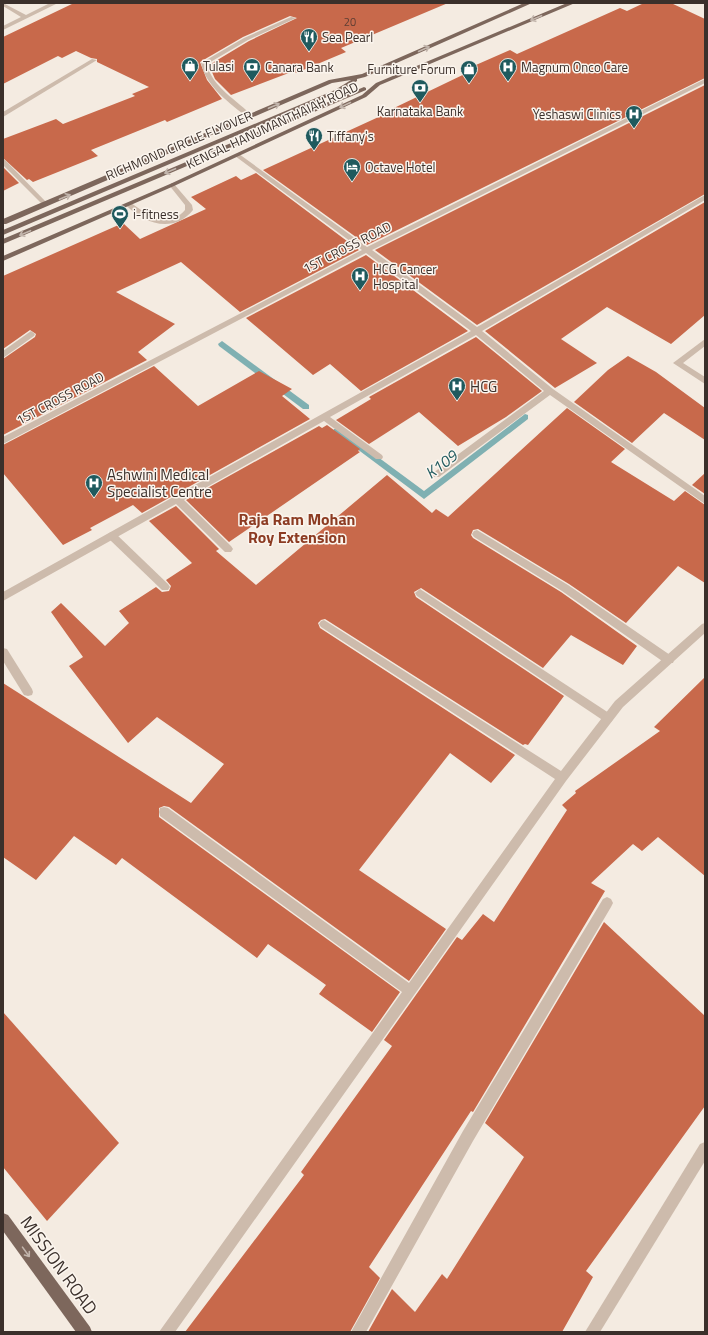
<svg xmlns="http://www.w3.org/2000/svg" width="708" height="1335" font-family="'Titillium Web',sans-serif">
<rect width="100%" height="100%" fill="#f4ebe1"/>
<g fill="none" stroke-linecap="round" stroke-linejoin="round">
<!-- stream -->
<g fill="#7fb0b2" fill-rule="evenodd">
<polygon points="222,341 309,405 309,409 303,409 219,346 218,344"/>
<polygon points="525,414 528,415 528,419 424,499 333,431 334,429 340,429 424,491"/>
</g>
</g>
<!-- building -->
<g fill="#c8694b">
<polygon points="74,3 448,3 341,48 346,52 296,73 294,71 231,95 215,79 209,65 249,41 297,18 290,16 243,37 200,62 207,80 222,99 167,122 165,120 91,150 98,156 33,182 29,179 27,180 3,158 3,139 56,119 63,124 135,96 132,94 149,87 97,62 97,59 91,58 76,51 62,58 58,56 3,84 3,37"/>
<polygon points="644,3 671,3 705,19 705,78 367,245 263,170 396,109 394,108 473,70 469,68 510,50 517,54 620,8 627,11"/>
<polygon points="705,85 705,194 477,325 375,250"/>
<polygon points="3,167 19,183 3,191"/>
<polygon points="256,173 359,250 240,312 181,262 116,292 175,324 138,352 147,360 3,435 3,359 35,337 36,334 30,330 3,349 3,276 123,223 140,239 206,209 191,197 236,176 241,180"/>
<polygon points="705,202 705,315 671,344 607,307 561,339 597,363 555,388 485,331"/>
<polygon points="366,255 468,331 361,391 330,364 313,375 246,318"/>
<polygon points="476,337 542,391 506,417 458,446 419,412 369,444 336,420 371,399 369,397"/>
<polygon points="628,356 656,372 705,408 705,440 664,413 632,443 574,402 608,370"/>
<polygon points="154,366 198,406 259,371 292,389 282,396 310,419 142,513 133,505 90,528 92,530 63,545 3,473 3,445"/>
<polygon points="567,408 625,449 611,462 674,501 685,491 705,505 705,583 678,566 626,623 569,584 478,529 473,530 471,535 473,538 561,592 637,646 623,665 571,635 543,668 421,588 414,592 416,597 564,696 528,745 525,744 523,745 325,619 321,620 318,623 320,628 515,755 491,783 450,753 359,870 446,929 409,981 169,807 164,806 159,808 159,817 400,992 372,1032 319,994 326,985 268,944 257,958 122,858 116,865 74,836 36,880 3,857 3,683 191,803 224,764 157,717 128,743 69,666 83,657 51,612 61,603 105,646 129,623 119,611 156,587 162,592 169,591 171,586 166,580 192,563 149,521 176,506 219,549 216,551 256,585 387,475 432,513 436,509 448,517"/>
<polygon points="327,425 360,449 358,451 360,452 229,542 186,500 319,426 322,428"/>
<polygon points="705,473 705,494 692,485"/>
<polygon points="705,677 705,876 658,837 642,851 633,844 591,883 605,891 473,1112 471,1111 369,1267 380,1278 350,1332 185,1332 304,1175 301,1172 392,1046 384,1040 457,937 462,940 483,914 494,922 567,810 562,805 576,793 575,791 660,731 654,727"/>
<polygon points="604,922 705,1016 705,1106 586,1271 593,1277 562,1332 368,1332 392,1289 415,1312 442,1274 447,1279 524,1157 485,1123"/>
<polygon points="3,1012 119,1143 47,1221 3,1167"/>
</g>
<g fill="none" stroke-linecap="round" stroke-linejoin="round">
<!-- service -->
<g fill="#cdbbac" fill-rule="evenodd">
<path d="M 291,17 L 296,18 L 248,40 L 207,64 C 212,88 238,100 253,117 L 248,118 C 230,103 206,87 201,63 L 244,38 Z"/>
<polygon points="92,59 97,60 3,117 3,112"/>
<polygon points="3,159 5,160 48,204 48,206 44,206 3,165"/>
<path d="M 172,183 L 174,184 L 192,205 L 193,210 C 174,234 143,224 125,204 L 131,203 C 149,216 168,229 185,210 L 185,205 L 169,185 Z"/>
<polygon points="477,530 568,585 673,657 674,660 673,663 665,663 562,591 474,537 472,534 474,531"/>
<polygon points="112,532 115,533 168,584 170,587 168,590 162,590 109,539 107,536 109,533"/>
<polygon points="420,589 612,715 613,718 612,721 608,723 604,721 417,596 415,593"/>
<polygon points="607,897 611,899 613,903 611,907 473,1141 366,1332 351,1332 463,1131 603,899"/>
</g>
<!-- minor -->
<g fill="#cdbbac" fill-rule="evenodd">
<polygon points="3,3 26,15 50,3 58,3 3,30 3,26 21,17 3,6"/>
<polygon points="705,79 705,83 372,250 477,327 705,195 705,200 482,331 553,389 705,496 705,504 550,395 439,477 433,477 432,475 433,473 544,391 476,335 330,417 382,455 383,457 382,459 376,459 324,421 184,500 231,546 233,549 231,552 225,552 176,504 3,601 3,592 471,331 366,253 3,444 3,437 362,250 235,156 235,154 239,154 367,247"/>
<polygon points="31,331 35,334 34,336 3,358 3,351"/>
<polygon points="705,339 705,346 683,363 705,377 705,384 673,363"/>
<polygon points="324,620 561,771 615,701 702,624 705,623 705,633 623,707 566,781 175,1332 159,1332 402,992 160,816 159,812 160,808 164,807 168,808 409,983 555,779 321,627 319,624 321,621"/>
<polygon points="3,648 7,649 32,689 33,692 32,695 28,696 24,695 3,661"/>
<polygon points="705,1142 705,1161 600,1332 585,1332 700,1144"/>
</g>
<!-- primary -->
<g fill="#7d675c" fill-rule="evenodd">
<polygon points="524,3 532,3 365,77 357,79 357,81 339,92 3,235 3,230 335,90 351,80 332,83 6,224 3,224 3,219 329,80 362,74"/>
<polygon points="567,3 575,3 380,85 366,97 174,186 3,261 3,256 170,184 362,95 376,83"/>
<polygon points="364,87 366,88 366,90 3,244 3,239"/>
<polygon points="3,1213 8,1215 90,1327 92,1332 76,1332 3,1231"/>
</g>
</g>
<!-- one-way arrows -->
<defs><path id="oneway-shaft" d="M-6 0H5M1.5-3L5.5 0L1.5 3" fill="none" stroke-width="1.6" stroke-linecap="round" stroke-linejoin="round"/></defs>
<g stroke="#c2b5ac">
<use href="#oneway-shaft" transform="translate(536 18) rotate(157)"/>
<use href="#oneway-shaft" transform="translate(424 49) rotate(-24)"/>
<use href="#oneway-shaft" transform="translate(345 105) rotate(155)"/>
<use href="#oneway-shaft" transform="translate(274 106) rotate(-23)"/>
<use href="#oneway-shaft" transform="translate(170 171) rotate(157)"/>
<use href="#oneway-shaft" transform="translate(65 197) rotate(-23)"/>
<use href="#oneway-shaft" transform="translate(25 233) rotate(157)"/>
<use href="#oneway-shaft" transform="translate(26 1252) rotate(54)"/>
</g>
<!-- icons -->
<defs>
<symbol id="restaurant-pin" viewBox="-11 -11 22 30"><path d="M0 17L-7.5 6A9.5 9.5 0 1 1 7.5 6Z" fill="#1f5a5e" stroke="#fbf5ee"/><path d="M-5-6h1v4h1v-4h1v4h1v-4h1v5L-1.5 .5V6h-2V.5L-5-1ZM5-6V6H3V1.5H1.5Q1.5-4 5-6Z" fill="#fff"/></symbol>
<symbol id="shop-pin" viewBox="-11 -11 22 30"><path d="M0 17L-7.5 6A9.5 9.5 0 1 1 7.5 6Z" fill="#1f5a5e" stroke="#fbf5ee"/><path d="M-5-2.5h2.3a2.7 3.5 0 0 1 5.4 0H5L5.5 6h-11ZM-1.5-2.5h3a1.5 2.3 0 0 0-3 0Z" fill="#fff"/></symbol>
<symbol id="bank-pin" viewBox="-11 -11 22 30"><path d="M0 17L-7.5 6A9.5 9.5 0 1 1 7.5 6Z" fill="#1f5a5e" stroke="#fbf5ee"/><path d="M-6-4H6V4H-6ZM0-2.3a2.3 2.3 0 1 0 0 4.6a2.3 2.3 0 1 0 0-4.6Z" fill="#fff"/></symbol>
<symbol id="hospital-pin" viewBox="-11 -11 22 30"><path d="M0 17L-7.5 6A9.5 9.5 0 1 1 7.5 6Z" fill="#1f5a5e" stroke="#fbf5ee"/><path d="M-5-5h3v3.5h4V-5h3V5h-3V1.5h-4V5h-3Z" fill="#fff"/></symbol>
<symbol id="hotel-pin" viewBox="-11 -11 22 30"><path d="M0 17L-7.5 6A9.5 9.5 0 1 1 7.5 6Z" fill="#1f5a5e" stroke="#fbf5ee"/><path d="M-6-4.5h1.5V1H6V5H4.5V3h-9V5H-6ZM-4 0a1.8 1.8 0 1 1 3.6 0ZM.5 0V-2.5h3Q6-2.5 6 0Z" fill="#fff"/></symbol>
<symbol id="stadium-pin" viewBox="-11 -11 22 30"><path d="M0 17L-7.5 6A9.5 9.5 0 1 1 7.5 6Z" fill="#1f5a5e" stroke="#fbf5ee"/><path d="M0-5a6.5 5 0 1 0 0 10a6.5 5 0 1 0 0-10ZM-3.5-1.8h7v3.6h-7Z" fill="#fff"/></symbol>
</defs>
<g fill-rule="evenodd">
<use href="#restaurant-pin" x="299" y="27" width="20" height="27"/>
<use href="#shop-pin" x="180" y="56" width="20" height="27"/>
<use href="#bank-pin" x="242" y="57" width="20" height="27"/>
<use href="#hospital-pin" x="498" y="57" width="20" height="27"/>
<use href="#shop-pin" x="459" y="59" width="20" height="27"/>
<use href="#bank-pin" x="410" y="78" width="20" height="27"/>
<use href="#hospital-pin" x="624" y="104" width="20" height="27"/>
<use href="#restaurant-pin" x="304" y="126" width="20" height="27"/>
<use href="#hotel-pin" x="342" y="157" width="20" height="27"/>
<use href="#stadium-pin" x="110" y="204" width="20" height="27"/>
<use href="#hospital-pin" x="350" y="266" width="20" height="27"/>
<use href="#hospital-pin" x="447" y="376" width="20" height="27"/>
<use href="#hospital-pin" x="84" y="473" width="20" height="27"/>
</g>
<g text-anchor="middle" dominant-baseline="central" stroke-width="3" stroke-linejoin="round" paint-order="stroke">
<!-- far-number labels -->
<g font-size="11" fill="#5e3e33">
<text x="350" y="22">20</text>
</g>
<!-- far-poi labels -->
<g font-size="13" fill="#3b302b" stroke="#fbf5ee" text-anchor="start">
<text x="322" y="37">Sea Pearl</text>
<text x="203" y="66">Tulasi</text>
<text x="265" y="67">Canara Bank</text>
<text x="521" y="67">Magnum Onco Care</text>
<text x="456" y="69" text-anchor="end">Furniture Forum</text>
<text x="420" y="111" text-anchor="middle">Karnataka Bank</text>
<text x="621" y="114" text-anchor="end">Yeshaswi Clinics</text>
<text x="327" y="136">Tiffany's</text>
<text x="365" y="167">Octave Hotel</text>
<text x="133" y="214">i-fitness</text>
<text x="373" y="269">HCG Cancer<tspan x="373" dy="15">Hospital</tspan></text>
</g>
<!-- far-street labels -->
<g font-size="13" fill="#3b302b" stroke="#fbf5ee">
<text transform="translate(272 125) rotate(-25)">KENGAL HANUMANTHAIAH ROAD</text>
<text transform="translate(179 145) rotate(-23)">RICHMOND CIRCLE FLYOVER</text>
<text transform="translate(347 247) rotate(-27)">1ST CROSS ROAD</text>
<text transform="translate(60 398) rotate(-28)">1ST CROSS ROAD</text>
</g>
<!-- poi labels -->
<g font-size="15" fill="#3b302b" stroke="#fbf5ee" text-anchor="start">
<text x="470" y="386">HCG</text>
<text x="107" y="474">Ashwini Medical<tspan x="107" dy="17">Specialist Centre</tspan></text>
</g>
<!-- water labels -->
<g font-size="16" font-style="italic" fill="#1f5a5e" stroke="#fbf5ee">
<text transform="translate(441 464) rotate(-38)">K109</text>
</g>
<!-- neighbourhood labels -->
<g font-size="16" font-weight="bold" fill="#8c3b22" stroke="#fbf5ee">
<text x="297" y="519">Raja Ram Mohan<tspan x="297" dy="18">Roy Extension</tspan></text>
</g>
<!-- near-street labels -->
<g font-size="18" fill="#3b302b" stroke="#fbf5ee">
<text transform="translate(59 1265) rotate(54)">MISSION ROAD</text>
</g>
</g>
<!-- border -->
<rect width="708" height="1335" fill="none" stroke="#3b302b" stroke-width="8"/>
</svg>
